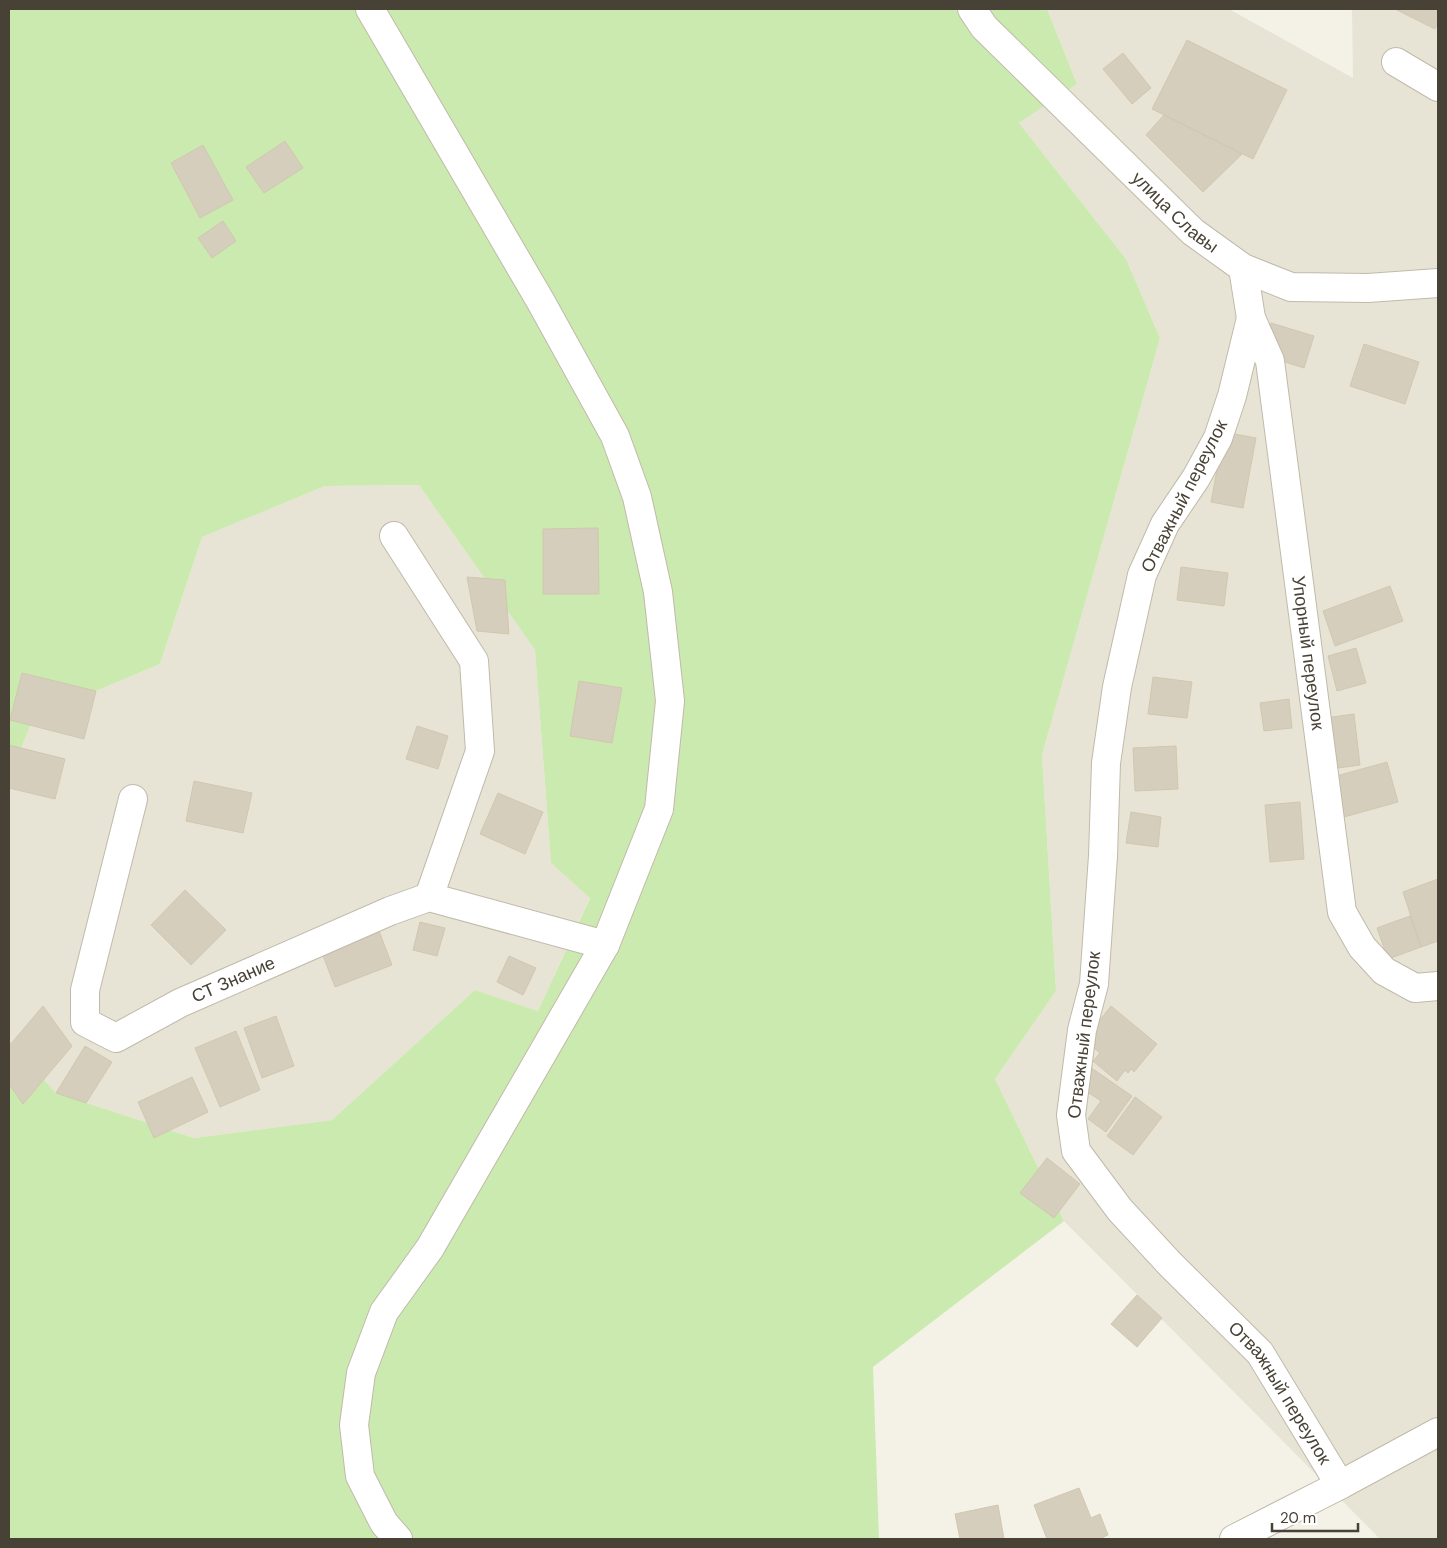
<svg xmlns="http://www.w3.org/2000/svg" width="1447" height="1548" font-family="'DM Sans',sans-serif">
<rect width="100%" height="100%" fill="#f4f1e7"/>
<!-- residential -->
<g fill="#e8e4d5">
<polygon points="1047,9 1229,9 1353,78 1352,9 1438,9 1438,1539 1380,1539 1064,1221 995,1079 1056,991 1042,755 1160,338 1126,259 1019,123 1077,84"/>
<polygon points="419,485 535,650 551,863 590,897 538,1011 475,990 332,1120 194,1138 56,1093 9,1041 9,777 34,717 160,664 202,537 325,486"/>
</g>
<!-- green -->
<polygon fill="#cbeaaf" points="9,9 1047,9 1077,84 1019,123 1126,259 1160,338 1042,755 1056,991 995,1079 1064,1221 873,1367 879,1539 9,1539 9,1041 56,1093 194,1138 332,1120 475,990 538,1011 590,898 551,863 535,650 419,485 325,486 202,537 160,664 34,717 9,777"/>
<!-- building -->
<g fill="#d6cebc" stroke="#d1c7af">
<polygon points="1398,9 1438,9 1438,23 1435,29 1397,10"/>
<polygon points="1187,40 1287,90 1253,159 1152,109"/>
<polygon points="1123,53 1151,88 1132,104 1103,69"/>
<polygon points="1164,115 1242,154 1203,192 1146,135"/>
<polygon points="285,141 303,168 264,193 246,167"/>
<polygon points="203,145 233,200 200,218 171,163"/>
<polygon points="223,221 236,241 212,258 198,238"/>
<polygon points="1271,323 1314,336 1304,368 1272,358 1278,339 1268,336"/>
<polygon points="1364,344 1419,362 1405,404 1350,386"/>
<polygon points="1224,432 1256,438 1243,508 1211,502"/>
<polygon points="598,528 599,594 543,594 543,529"/>
<polygon points="1181,567 1228,573 1224,606 1177,600"/>
<polygon points="467,577 505,580 509,634 477,631"/>
<polygon points="1390,586 1403,621 1335,646 1323,611"/>
<polygon points="1356,648 1366,683 1337,691 1328,656"/>
<polygon points="22,673 96,691 84,739 10,720"/>
<polygon points="1153,677 1192,682 1187,718 1148,714"/>
<polygon points="579,681 622,688 612,743 570,736"/>
<polygon points="1289,699 1292,728 1264,731 1260,703"/>
<polygon points="1354,714 1360,765 1331,769 1325,718"/>
<polygon points="417,726 448,736 438,769 406,759"/>
<polygon points="9,745 65,759 55,799 9,788"/>
<polygon points="1176,746 1178,789 1135,791 1133,748"/>
<polygon points="1387,762 1398,802 1344,817 1333,777"/>
<polygon points="194,781 252,793 243,833 186,821"/>
<polygon points="498,793 543,812 525,854 480,834"/>
<polygon points="1300,802 1304,859 1270,862 1265,805"/>
<polygon points="1131,812 1161,817 1158,847 1126,843"/>
<polygon points="1438,879 1438,941 1421,947 1403,892"/>
<polygon points="185,890 226,930 191,965 151,925"/>
<polygon points="1410,916 1421,947 1388,959 1377,928"/>
<polygon points="420,922 445,928 437,956 413,950"/>
<polygon points="379,931 392,965 335,987 322,953"/>
<polygon points="509,956 536,968 523,995 497,982"/>
<polygon points="43,1006 72,1046 23,1104 9,1084 9,1046"/>
<polygon points="1111,1006 1157,1044 1134,1072 1131,1069 1128,1073 1125,1070 1117,1081 1093,1061 1100,1053 1084,1040"/>
<polygon points="276,1016 294,1066 262,1078 244,1028"/>
<polygon points="236,1031 260,1090 220,1107 195,1048"/>
<polygon points="85,1046 112,1062 86,1103 56,1093"/>
<polygon points="1090,1067 1132,1096 1106,1132 1088,1119 1101,1101 1077,1085"/>
<polygon points="192,1077 208,1112 154,1138 138,1102"/>
<polygon points="1135,1097 1162,1117 1133,1155 1107,1136"/>
<polygon points="1047,1158 1080,1184 1054,1218 1020,1193"/>
<polygon points="1137,1295 1162,1318 1137,1347 1111,1324"/>
<polygon points="1079,1488 1091,1518 1100,1514 1108,1535 1099,1539 1047,1539 1034,1505"/>
<polygon points="998,1505 1004,1539 960,1539 955,1514"/>
</g>
<g fill="none" stroke-linecap="round" stroke-linejoin="round">
<defs>
<g id="minor">
<polyline points="370,9 541,302 615,436 637,497 658,592 670,701 659,809 605,945 430,1248 384,1312 361,1373 354,1425 360,1476 384,1523 398,1539"/>
<path id="s1" d="M 972,9 L 984,27 L 1193,232 L 1243,268 L 1291,287 L 1368,288 L 1438,283"/>
<polyline points="1396,62 1438,87"/>
<path id="s2" d="M 1243,268 L 1251,318 L 1270,361 L 1342,912 L 1362,947 L 1384,971 L 1415,988 L 1438,986"/>
<path id="s3" d="M 1251,318 L 1232,396 L 1218,438 L 1196,478 L 1165,524 L 1142,575 L 1117,687 L 1106,763 L 1103,856 L 1094,984 L 1082,1030 L 1071,1115 L 1076,1151 L 1120,1210 L 1170,1264 L 1260,1353 L 1340,1485 L 1438,1432"/>
<polyline points="394,536 474,661 480,751 429,897"/>
<path id="s4" d="M 133,799 L 85,990 L 85,1022 L 116,1038 L 180,1003 L 390,911 L 429,897 L 605,945"/>
<polyline points="1234,1539 1340,1485"/>
</g>
</defs>
<!-- minor casing -->
<use href="#minor" stroke="#c0baaa" stroke-width="30"/>
<!-- minor -->
<use href="#minor" stroke="#fff" stroke-width="28"/>
</g>
<g text-anchor="middle" dominant-baseline="central" stroke-width="5" stroke-linejoin="round" paint-order="stroke">
<!-- street labels -->
<g font-size="18" fill="#484236" stroke="#fff">
<text stroke="none"><textPath href="#s1" startOffset="288">улица Славы</textPath></text>
<text transform="translate(1184 496) rotate(-63)">Отважный переулок</text>
<text stroke="none"><textPath href="#s2" startOffset="392">Упорный переулок</textPath></text>
<text stroke="none"><textPath href="#s4" startOffset="395">СТ Знание</textPath></text>
<text transform="translate(1084 1035) rotate(-83)">Отважный переулок</text>
<text stroke="none"><textPath href="#s3" startOffset="1182">Отважный переулок</textPath></text>
</g>
</g>
<!-- border -->
<rect width="1447" height="1548" fill="none" stroke="#484236" stroke-width="20"/>
<!-- scale -->
<path d="M1272 1523v8h86v-8" fill="none" stroke="#484236" stroke-width="2.5"/>
<text x="1280" y="1523" font-size="15" fill="#484236" stroke="#ffffff" stroke-width="4" paint-order="stroke">20 m</text>
</svg>
